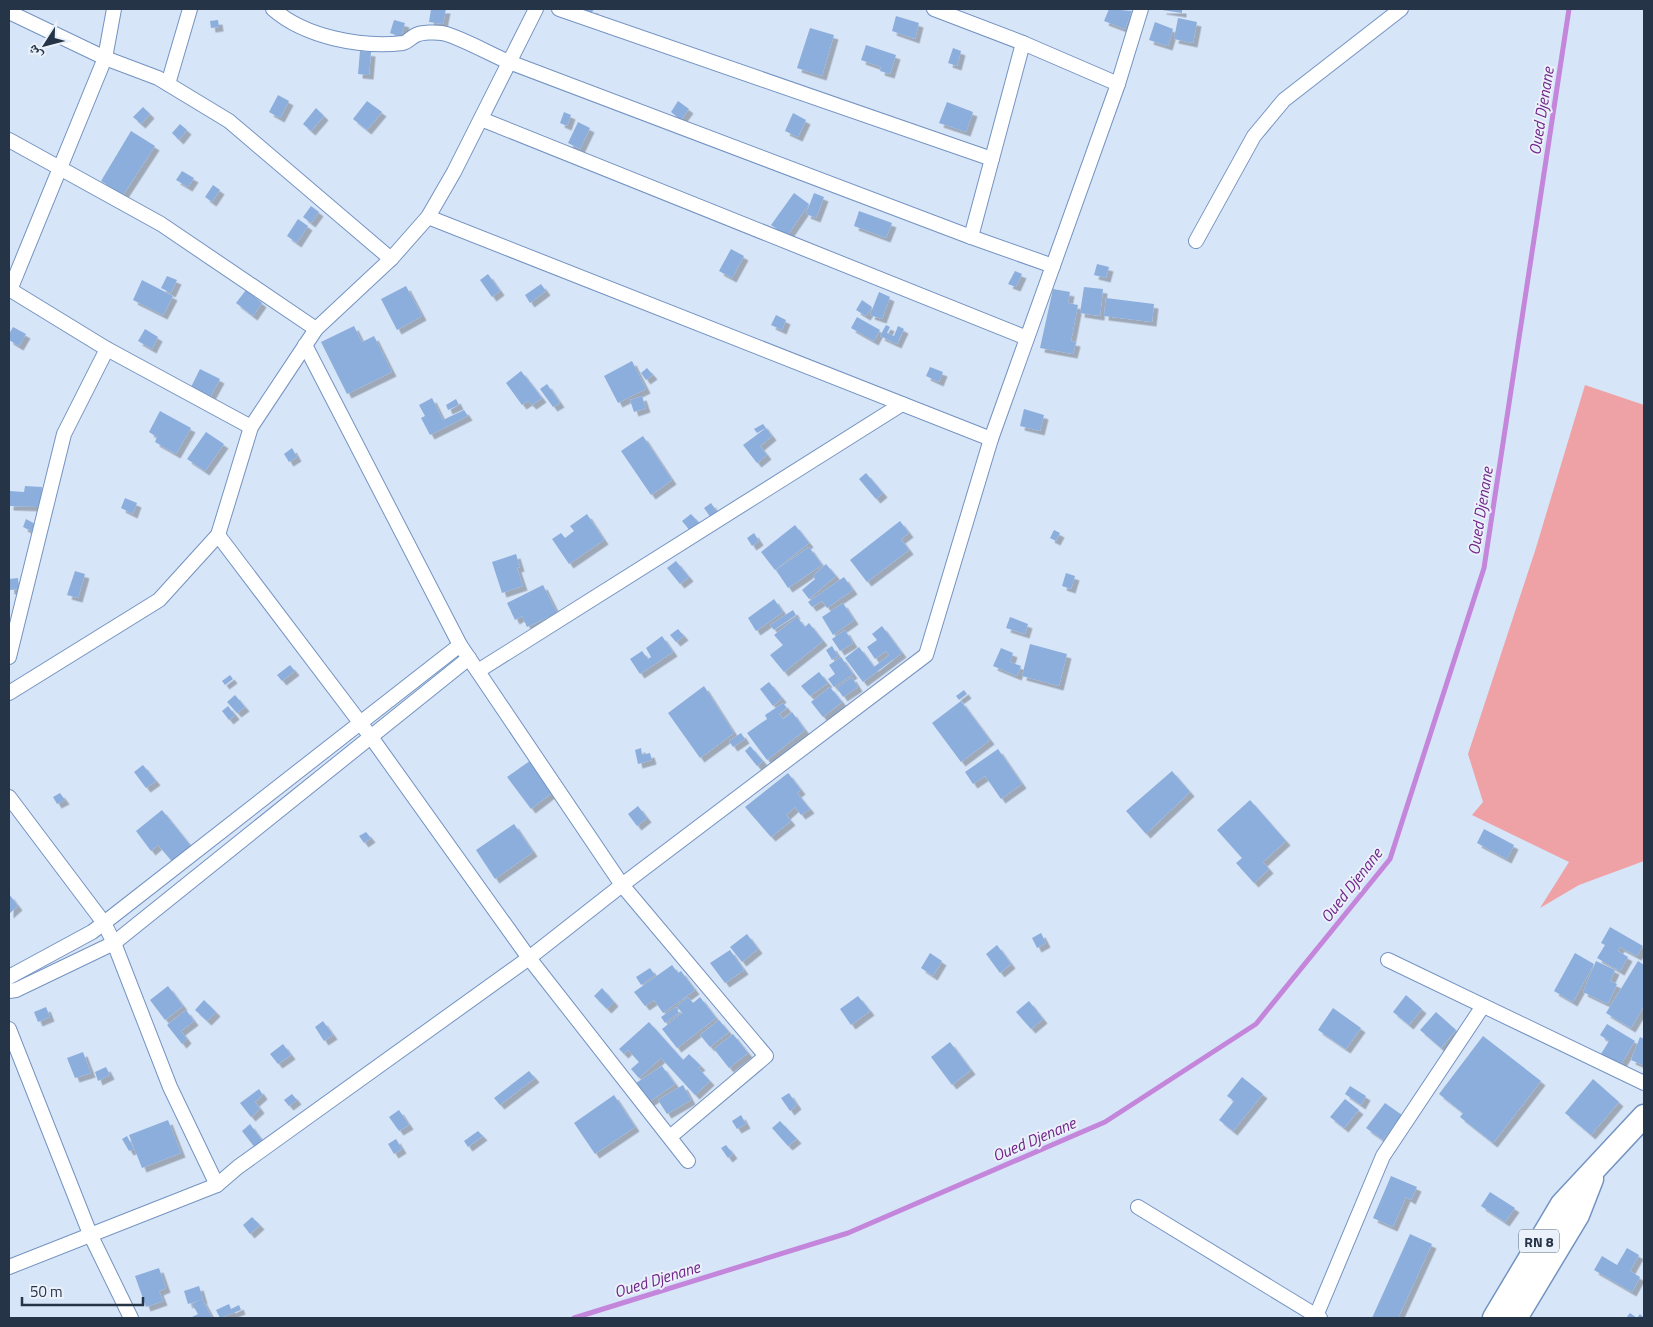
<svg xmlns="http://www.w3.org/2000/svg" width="1653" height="1327" font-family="'Titillium Web','Noto Naskh Arabic',sans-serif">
<defs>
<filter id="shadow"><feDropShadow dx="4.5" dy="4.5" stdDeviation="0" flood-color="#0004"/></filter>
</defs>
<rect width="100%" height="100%" fill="#d7e5f9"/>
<!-- green -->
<polygon fill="#efa2a5" points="1585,385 1644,405 1644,861 1579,885 1540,908 1569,862 1472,815 1483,802 1468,754 1535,551"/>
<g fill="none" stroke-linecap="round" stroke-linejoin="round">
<!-- stream -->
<polyline stroke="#c486db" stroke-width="5" points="574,1318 848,1233 1105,1122 1256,1024 1390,859 1484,568 1569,9"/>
</g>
<!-- building -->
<g fill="#8caedd" filter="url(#shadow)">
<polygon points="431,9 446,9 443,24 429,22"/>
<polygon points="581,9 594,9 591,14"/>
<polygon points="1109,9 1132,11 1125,29 1104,21"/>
<polygon points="1162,9 1182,9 1182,13 1162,10"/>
<polygon points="896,16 919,23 915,39 892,31"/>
<polygon points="1178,18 1197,22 1193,43 1174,39"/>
<polygon points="218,20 219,27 211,28 210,21"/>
<polygon points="394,20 405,23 401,37 390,33"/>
<polygon points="1155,22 1173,29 1168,46 1149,40"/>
<polygon points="810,28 834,35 822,76 797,68"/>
<polygon points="866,45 896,55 890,74 880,71 881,67 861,60"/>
<polygon points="953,48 961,51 957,66 948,63"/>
<polygon points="360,51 371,52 369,75 358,74"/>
<polygon points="278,95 289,101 280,118 269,112"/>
<polygon points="367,101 382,112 367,130 353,119"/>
<polygon points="678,101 689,109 681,120 671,112"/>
<polygon points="947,102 973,112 966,132 939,123"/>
<polygon points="143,107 150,114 141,124 133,117"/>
<polygon points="316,108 324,116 311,131 303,124"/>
<polygon points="564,112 571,115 567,126 560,123"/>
<polygon points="793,113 806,120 798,137 785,131"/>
<polygon points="578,122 590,128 580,149 568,143"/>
<polygon points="180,124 187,130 179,140 172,133"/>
<polygon points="131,131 155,146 123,195 101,181"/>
<polygon points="182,171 194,178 188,187 176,180"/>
<polygon points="213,185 220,190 212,202 205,197"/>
<polygon points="794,193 809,204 787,236 771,225"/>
<polygon points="814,193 824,197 816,218 806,214"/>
<polygon points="311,206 319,212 311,223 303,217"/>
<polygon points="859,211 892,223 886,238 854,226"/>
<polygon points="298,219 308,226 297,243 287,236"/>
<polygon points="731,249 744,256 732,278 719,271"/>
<polygon points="1097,264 1109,267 1106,278 1094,275"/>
<polygon points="1015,271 1022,274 1016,287 1008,284"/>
<polygon points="488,274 500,291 492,297 480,280"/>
<polygon points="167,276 177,280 171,293 161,288"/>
<polygon points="142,280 173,296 163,315 133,300"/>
<polygon points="541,284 546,291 530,303 525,295"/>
<polygon points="406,286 422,316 397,330 381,299"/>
<polygon points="1084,287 1103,289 1100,316 1080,313"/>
<polygon points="1053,289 1070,292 1068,303 1078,305 1071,341 1076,342 1073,354 1040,348"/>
<polygon points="246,290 262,303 253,316 236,303"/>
<polygon points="879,292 890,297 882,319 870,315"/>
<polygon points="1106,298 1154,304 1152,322 1104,316"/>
<polygon points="862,300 872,307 866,316 856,310"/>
<polygon points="776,315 786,320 782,330 771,325"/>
<polygon points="857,317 880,330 874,341 851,328"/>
<polygon points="886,325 890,327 887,333 894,336 898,326 904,329 897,344 880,336"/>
<polygon points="354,326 362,342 374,336 392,372 347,394 321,342"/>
<polygon points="13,327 26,334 19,346 9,340 9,334"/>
<polygon points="145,329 158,337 152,349 138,341"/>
<polygon points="632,361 646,389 618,403 604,376"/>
<polygon points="930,367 943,372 939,382 926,376"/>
<polygon points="647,368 653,375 646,380 641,373"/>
<polygon points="200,369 220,379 208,401 189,391"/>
<polygon points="521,371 542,398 532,405 528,401 522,405 506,383"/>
<polygon points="547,384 560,403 553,407 540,389"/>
<polygon points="642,396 646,408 634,412 630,400"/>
<polygon points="432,398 443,420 464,410 468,416 430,435 421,418 425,416 419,405"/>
<polygon points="456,399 459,405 448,410 446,405"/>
<polygon points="1024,409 1044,415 1040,431 1020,426"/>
<polygon points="160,411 191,428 176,454 155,442 157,437 149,432"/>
<polygon points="763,424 766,428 757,433 754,429"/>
<polygon points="766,428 772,436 760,446 767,455 757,463 743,445"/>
<polygon points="206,432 224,444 205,471 187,459"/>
<polygon points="643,436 672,480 651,495 621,451"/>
<polygon points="292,448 297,457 289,462 284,454"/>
<polygon points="866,473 883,493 876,499 859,479"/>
<polygon points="25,486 42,487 41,507 9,506 10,491 24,492"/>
<polygon points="125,498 137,503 133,514 121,508"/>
<polygon points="711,503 718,513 711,518 704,508"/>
<polygon points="587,514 604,540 569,564 552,539 561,533 565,538 574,531 570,526"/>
<polygon points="691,514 701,525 692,533 682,521"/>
<polygon points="26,519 37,525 33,532 23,527"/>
<polygon points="900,521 909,533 901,539 909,550 867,582 850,560"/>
<polygon points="795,525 809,543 775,570 761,552"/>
<polygon points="1054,530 1060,533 1056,541 1050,538"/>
<polygon points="754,533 759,541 752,546 747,538"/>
<polygon points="809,547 822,565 788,588 776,570"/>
<polygon points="516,554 520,567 517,568 523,586 502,593 492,562"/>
<polygon points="676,561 689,577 680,584 667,568"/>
<polygon points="826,564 836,576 809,599 802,590 815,579 813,576"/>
<polygon points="75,571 85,574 78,598 67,595"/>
<polygon points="1066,573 1075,576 1071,589 1062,586"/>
<polygon points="844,577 853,590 827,608 822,601 812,607 808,602"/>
<polygon points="18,578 19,589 10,590 9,579"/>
<polygon points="543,585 557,613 527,627 522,616 515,620 507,603"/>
<polygon points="774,599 783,612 756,631 748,618"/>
<polygon points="843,603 854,620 833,635 822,617"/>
<polygon points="793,610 796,615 774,630 770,625"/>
<polygon points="797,617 805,627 809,623 823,641 784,672 770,655 783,645 774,635"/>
<polygon points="1010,617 1028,624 1025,634 1006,628"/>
<polygon points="882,626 902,653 863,682 845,658 859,647 874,667 889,655 886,651 875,659 867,647 877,640 872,634"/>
<polygon points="678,629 684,636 676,642 670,635"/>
<polygon points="845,630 853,643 840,651 832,639"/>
<polygon points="662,636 673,652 640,674 630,659 642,651 648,659 651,657 646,648"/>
<polygon points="1030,644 1067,654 1059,686 1022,676"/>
<polygon points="832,646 838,656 832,660 826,650"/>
<polygon points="1001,648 1013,653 1010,662 1021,666 1017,676 993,666"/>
<polygon points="841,657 853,674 834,687 828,679 835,674 829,665"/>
<polygon points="290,665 295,671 282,681 277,675"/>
<polygon points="819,672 828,683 810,696 801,686"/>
<polygon points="230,675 233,679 225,685 222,681"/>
<polygon points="852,677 858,687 843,697 837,688"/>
<polygon points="769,682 782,698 773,706 760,689"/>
<polygon points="704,686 734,733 700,758 668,713"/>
<polygon points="830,687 842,702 823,717 811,702"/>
<polygon points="964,690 967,694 959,700 956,696"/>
<polygon points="235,695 245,707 237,713 227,702"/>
<polygon points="961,701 990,740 961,762 932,723"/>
<polygon points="783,703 787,708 779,714 783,719 792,712 805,730 767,760 747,733 767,719 765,715"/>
<polygon points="228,706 235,715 229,720 222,711"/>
<polygon points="741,733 745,739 733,747 729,741"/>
<polygon points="750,746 763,761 757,766 745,751"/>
<polygon points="641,748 642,755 650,753 652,760 638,764 635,750"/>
<polygon points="998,749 1022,784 1001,799 985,776 973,784 965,772"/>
<polygon points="534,758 557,789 531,809 507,777"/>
<polygon points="143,765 156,781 146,788 134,772"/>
<polygon points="1172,771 1190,792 1146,834 1126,811"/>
<polygon points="788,773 801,790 797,793 810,809 801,815 795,807 786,815 791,821 771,837 745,807"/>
<polygon points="60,793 65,800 57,804 53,797"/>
<polygon points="1250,800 1286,841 1263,862 1269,869 1254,883 1236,863 1242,858 1217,830"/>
<polygon points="638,806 647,818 637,826 628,814"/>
<polygon points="162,810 194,850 175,865 158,845 151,851 136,831"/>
<polygon points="514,824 533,852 495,879 476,850"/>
<polygon points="1484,829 1514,845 1507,859 1477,843"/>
<polygon points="366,832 371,838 364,843 359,836"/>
<polygon points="9,894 18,906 9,914"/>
<polygon points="1610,927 1643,946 1637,956 1620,947 1618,951 1628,957 1620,971 1597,958 1605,945 1601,943"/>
<polygon points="1041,933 1046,943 1037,948 1032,938"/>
<polygon points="747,934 758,949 742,962 730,947"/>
<polygon points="997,945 1011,964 1000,973 986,954"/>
<polygon points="730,950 744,970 725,983 710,963"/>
<polygon points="930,953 942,961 933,976 921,968"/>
<polygon points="1575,953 1594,964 1573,1002 1554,991"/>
<polygon points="1596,961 1615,970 1610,981 1617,984 1608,1004 1583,992"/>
<polygon points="1638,961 1644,965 1644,1006 1631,1028 1606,1013"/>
<polygon points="672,965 678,973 681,971 695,990 663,1013 654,1000 645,1006 634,992"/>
<polygon points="650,968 655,975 641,985 636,977"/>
<polygon points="168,986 183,1006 165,1020 150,1000"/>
<polygon points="602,988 614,1002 607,1009 594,996"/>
<polygon points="1406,995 1422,1009 1409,1025 1393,1012"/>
<polygon points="858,996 870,1011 851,1025 840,1009"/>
<polygon points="688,997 693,1003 700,997 716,1018 677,1048 662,1029 682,1013 677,1006"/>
<polygon points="204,1000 216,1012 207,1021 195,1010"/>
<polygon points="1029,1001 1043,1019 1031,1029 1016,1012"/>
<polygon points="46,1007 50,1017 38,1022 34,1012"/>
<polygon points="676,1007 679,1013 665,1023 661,1017"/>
<polygon points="1333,1008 1361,1028 1346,1049 1318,1030"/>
<polygon points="186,1010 194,1021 181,1031 187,1039 182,1044 167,1025"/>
<polygon points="1436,1012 1456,1030 1441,1048 1420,1030"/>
<polygon points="719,1020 729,1032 710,1047 700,1035"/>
<polygon points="323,1021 333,1035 324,1041 315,1027"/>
<polygon points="649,1022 683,1060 689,1054 701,1066 698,1068 710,1081 695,1095 661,1058 639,1078 631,1069 639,1062 628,1050 624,1054 619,1049"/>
<polygon points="1607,1024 1635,1041 1620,1066 1601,1054 1609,1041 1600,1035"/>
<polygon points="733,1034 748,1053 729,1068 714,1049"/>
<polygon points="1483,1036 1541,1081 1493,1143 1460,1117 1463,1113 1439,1094"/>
<polygon points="1640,1037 1644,1039 1643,1065 1631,1060"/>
<polygon points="950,1042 971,1070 952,1085 931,1057"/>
<polygon points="283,1044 291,1055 278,1064 270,1054"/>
<polygon points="83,1052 91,1073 75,1078 67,1058"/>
<polygon points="662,1066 675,1084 649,1102 636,1083"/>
<polygon points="106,1067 110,1075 98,1081 95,1072"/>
<polygon points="529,1071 535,1078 500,1105 494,1098"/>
<polygon points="1242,1077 1263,1094 1233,1131 1219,1120 1234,1101 1227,1096"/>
<polygon points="1593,1079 1619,1102 1591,1135 1565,1113"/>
<polygon points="683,1085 691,1100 667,1114 658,1100"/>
<polygon points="1350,1086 1366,1096 1361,1105 1345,1094"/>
<polygon points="259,1089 263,1095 255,1102 260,1109 251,1117 240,1103"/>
<polygon points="789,1093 797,1105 790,1111 781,1098"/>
<polygon points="292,1094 297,1100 289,1106 284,1100"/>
<polygon points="614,1095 635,1127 595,1154 574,1123"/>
<polygon points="1345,1099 1359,1110 1344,1128 1330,1117"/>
<polygon points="1385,1103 1402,1115 1383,1140 1366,1128"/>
<polygon points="399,1110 409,1125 399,1131 389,1117"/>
<polygon points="741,1115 746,1124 737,1129 732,1121"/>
<polygon points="168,1120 181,1153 142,1168 129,1135"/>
<polygon points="780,1121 797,1139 788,1146 772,1128"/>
<polygon points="250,1124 264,1143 256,1149 242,1131"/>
<polygon points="478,1131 483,1136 468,1147 464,1141"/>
<polygon points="127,1136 134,1149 129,1151 122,1139"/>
<polygon points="396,1139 402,1149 394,1154 388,1144"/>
<polygon points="726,1145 733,1154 728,1158 721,1148"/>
<polygon points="1391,1176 1417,1187 1411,1200 1406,1197 1393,1227 1373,1218"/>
<polygon points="1490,1192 1515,1208 1505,1222 1481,1206"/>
<polygon points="252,1217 260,1225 250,1234 243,1225"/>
<polygon points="1410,1234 1432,1244 1398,1318 1372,1318"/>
<polygon points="1627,1248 1639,1255 1630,1271 1640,1277 1632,1292 1594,1270 1602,1256 1617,1265"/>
<polygon points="159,1268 166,1288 159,1291 163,1301 146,1307 135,1276"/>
<polygon points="199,1286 203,1299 188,1304 184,1291"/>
<polygon points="202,1299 212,1318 192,1317 198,1314 192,1304"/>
<polygon points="229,1304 231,1309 239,1305 241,1310 220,1318 216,1310"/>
<polygon points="1630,1313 1637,1318 1640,1314 1644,1318 1626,1318"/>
</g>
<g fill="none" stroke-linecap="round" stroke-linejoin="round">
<defs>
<g id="minor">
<path d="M 273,9 C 305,37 361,48 403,43 C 408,42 411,37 416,35 C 422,32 436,32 442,33 C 456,35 494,56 509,62 L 971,237 L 1053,266"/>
<polyline points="559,9 992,159"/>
<polyline points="934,9 1023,43 1118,84"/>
<polyline points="9,12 105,58 158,78 229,121 391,259"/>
<polyline points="168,84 190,9"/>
<polyline points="481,119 1027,338"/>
<polyline points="9,140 161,224 316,329"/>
<polyline points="428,217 991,439"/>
<polyline points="971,237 1023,43"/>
<polyline points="1196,241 1254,136 1284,100 1401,9"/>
<polyline points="9,289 107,349 251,427"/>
<polyline points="10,290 105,58 114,9"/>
<polyline points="305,345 460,645 622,885 766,1056 670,1137"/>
<polyline points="218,535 371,737 529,958 688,1161"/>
<polyline points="9,657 64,434 107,349"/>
<polyline points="478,671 902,404"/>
<polyline points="9,693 159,600 218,535 251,427 316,329 391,259 428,217 454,172 536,9"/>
<polyline points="9,797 104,923 114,943 170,1087 217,1185"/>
<polyline points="1388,960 1644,1083"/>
<polyline points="9,977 92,932 104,923 460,645"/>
<polyline points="9,991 16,990 114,943 469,658"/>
<polyline points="9,1029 90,1234 131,1318"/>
<polyline points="1138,1207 1320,1318"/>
<polyline points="9,1267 217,1185 238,1167 529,958 622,885 926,655 991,439 1118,84 1141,9"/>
<polyline points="1316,1316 1383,1156 1483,1006"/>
</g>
<g id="primary">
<polyline points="1494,1318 1562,1204 1644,1116"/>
<polyline points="1516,1318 1578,1215 1592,1179"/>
</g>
</defs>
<!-- minor casing -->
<use href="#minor" stroke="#7393c1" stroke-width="16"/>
<!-- primary casing -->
<use href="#primary" stroke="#7393c1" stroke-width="25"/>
<!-- minor -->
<use href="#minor" stroke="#fff" stroke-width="14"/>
<!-- primary -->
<use href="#primary" stroke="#fff" stroke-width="22"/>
</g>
<g text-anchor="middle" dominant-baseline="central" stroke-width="4" stroke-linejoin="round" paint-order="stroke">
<!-- shield labels -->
<rect fill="#eaf1fb" stroke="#616d7d" stroke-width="1" x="1519" y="1229.5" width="40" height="23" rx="4"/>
<g font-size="14" font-weight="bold" fill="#263447">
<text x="1539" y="1241">RN 8</text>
</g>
<!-- water labels -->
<g font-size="16" font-style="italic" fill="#712589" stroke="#eaf1fb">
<text transform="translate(1541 111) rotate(-81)">Oued Djenane</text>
<text transform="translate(1480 511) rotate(-81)">Oued Djenane</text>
<text transform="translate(1351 885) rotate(-52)">Oued Djenane</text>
<text transform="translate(1034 1139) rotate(-23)">Oued Djenane</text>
<text transform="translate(657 1279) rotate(-17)">Oued Djenane</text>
</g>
</g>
<!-- border -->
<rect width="1653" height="1327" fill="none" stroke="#263447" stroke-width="20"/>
<!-- north arrow -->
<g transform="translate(45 45) rotate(234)" stroke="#eaf1fb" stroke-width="4" paint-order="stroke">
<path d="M0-4L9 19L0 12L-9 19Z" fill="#263447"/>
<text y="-8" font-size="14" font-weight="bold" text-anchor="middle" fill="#263447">ش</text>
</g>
<!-- scale -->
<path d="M22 1297v8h121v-8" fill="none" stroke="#263447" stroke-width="2.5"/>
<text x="30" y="1297" font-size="15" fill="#263447" stroke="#eaf1fb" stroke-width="4" paint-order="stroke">50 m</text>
</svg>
